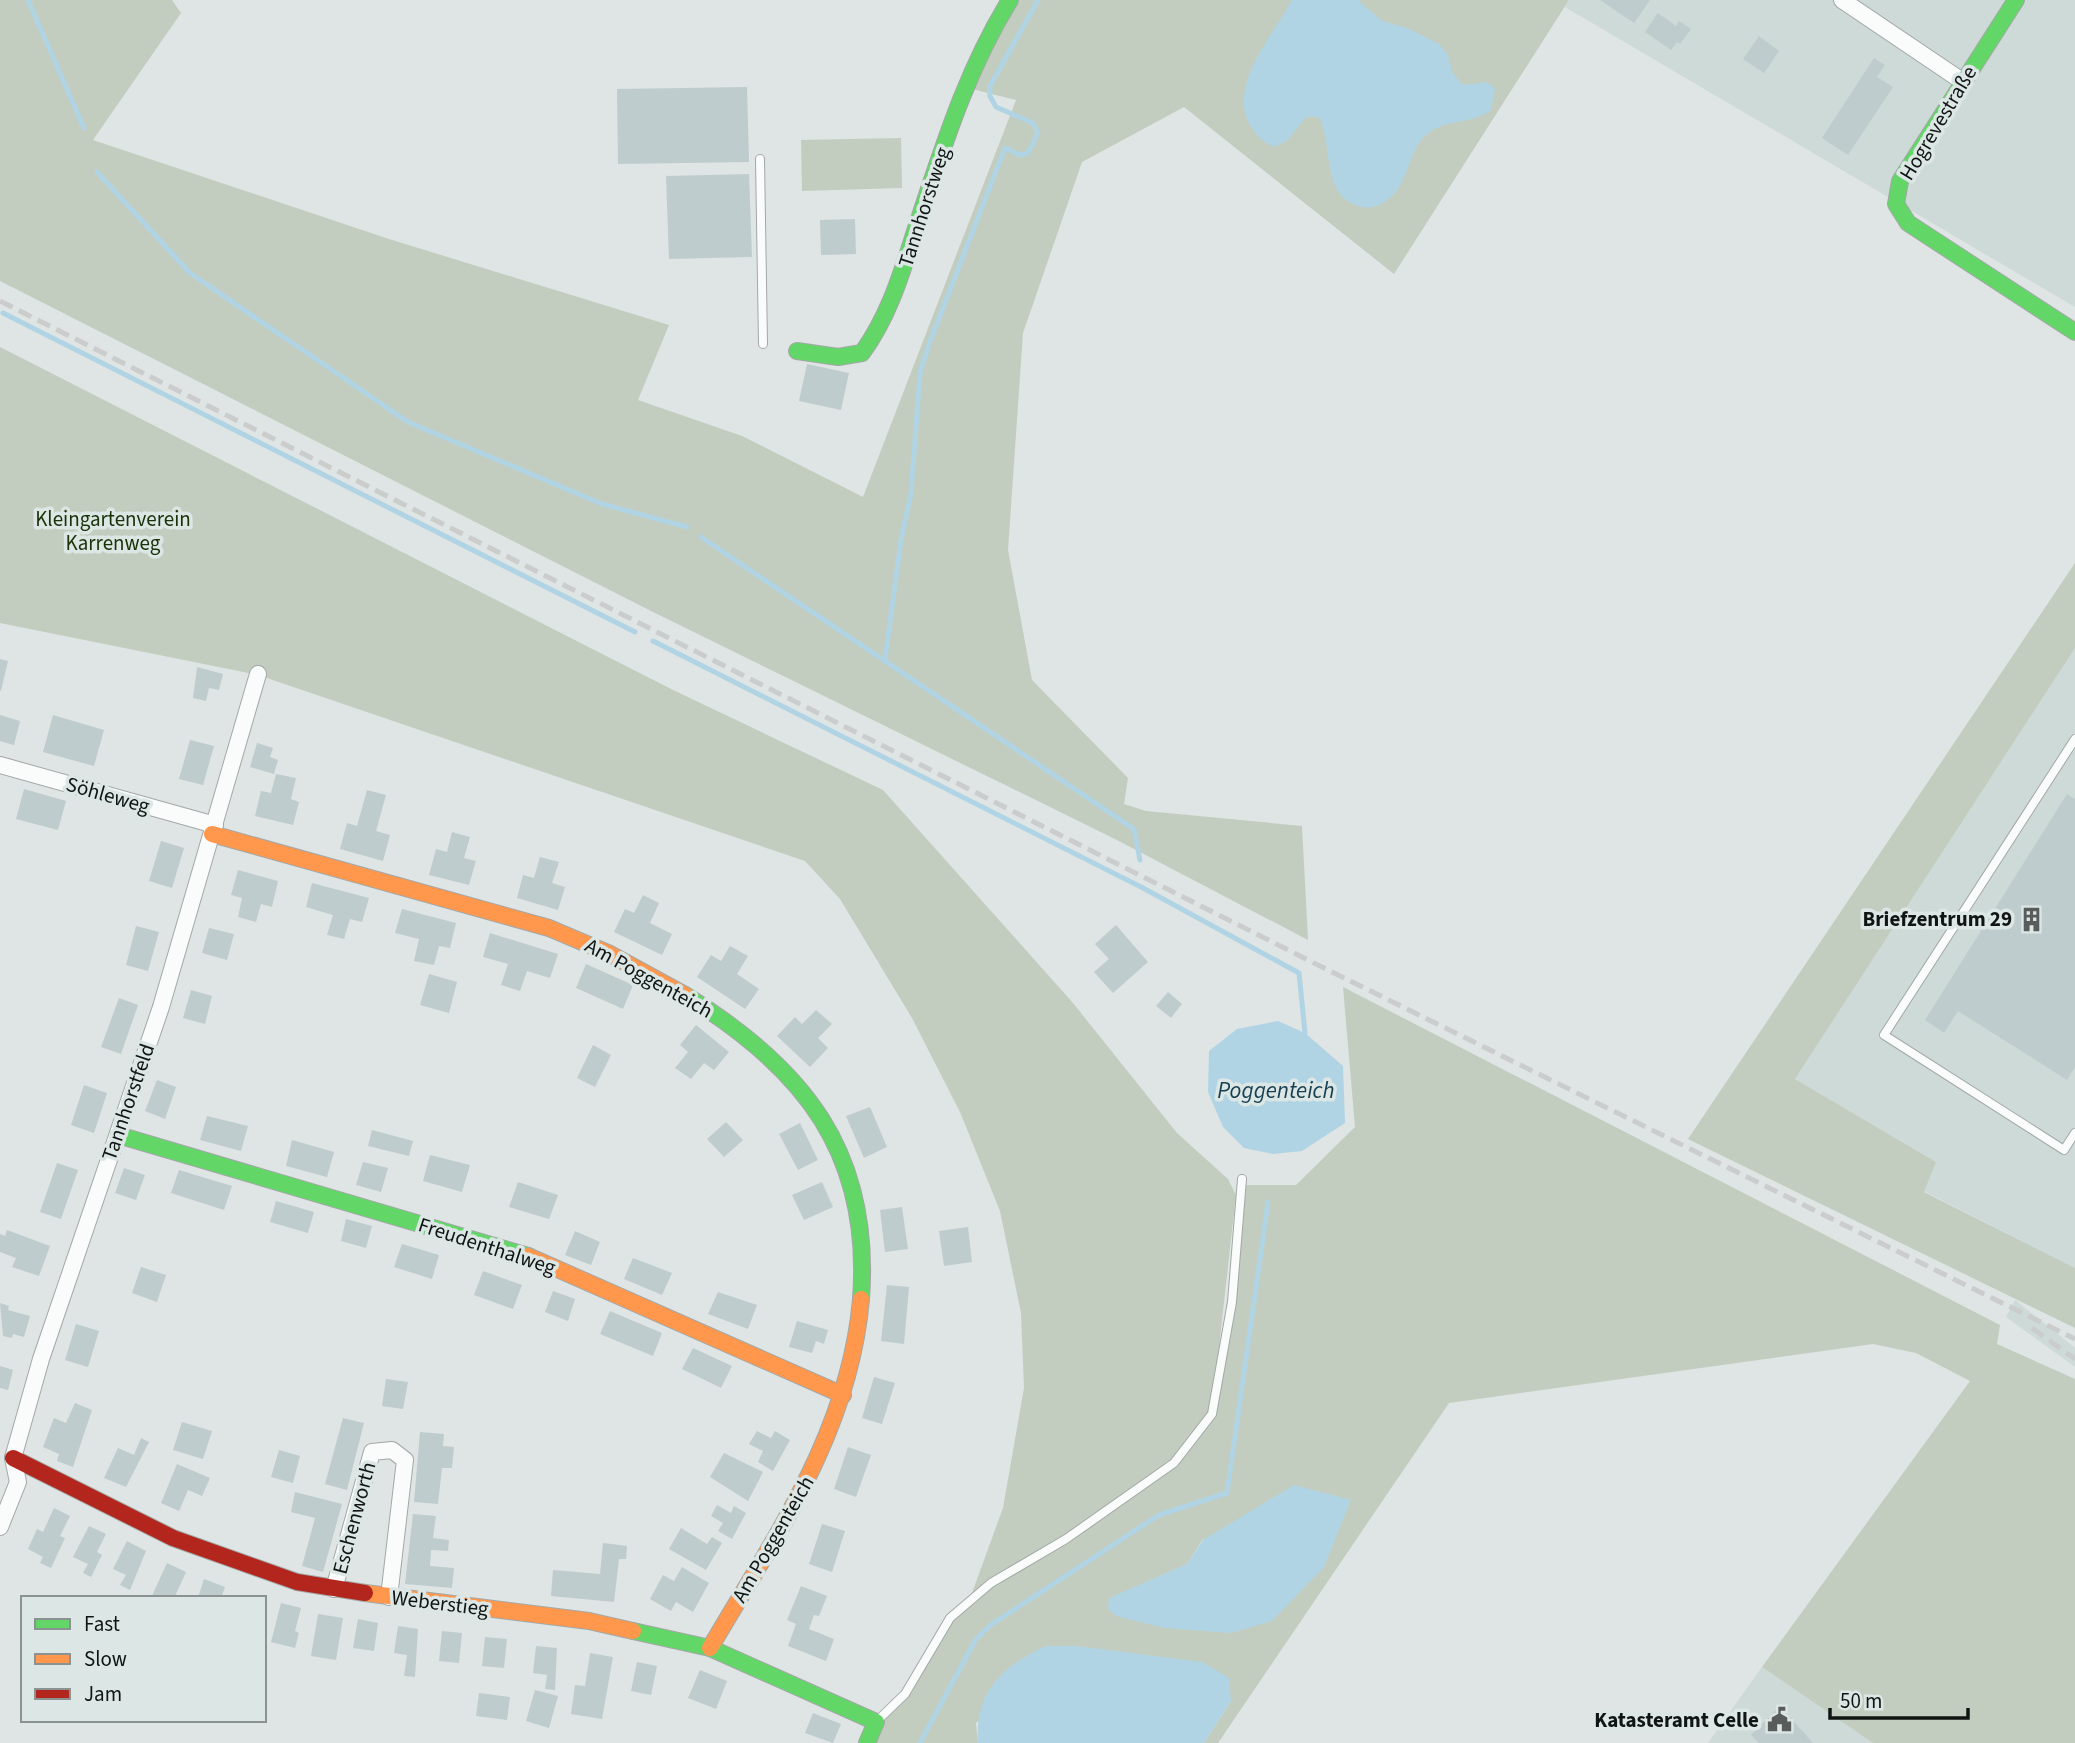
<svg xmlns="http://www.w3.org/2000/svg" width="2075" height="1743" font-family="'Source Sans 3',sans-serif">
<rect width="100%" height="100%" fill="#dfe4e4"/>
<!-- built -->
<g fill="#cddad8">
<polygon points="1569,0 2075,0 2075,307 1565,7"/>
<polygon points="2075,648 2075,1268 1924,1191 1936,1162 1795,1079"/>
<polygon points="2015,1300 2075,1348 2075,1367 2006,1317"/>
<polygon points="1762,1667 1873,1743 1708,1743"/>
</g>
<!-- green -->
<g fill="#c2cdbf" fill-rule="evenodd">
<polygon points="0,0 172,0 181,13 93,140 389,239 669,325 638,400 742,436 863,497 1016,100 964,87 1011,0 1569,0 1394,274 1184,107 1082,162 1023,333 1008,550 1032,680 1128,778 1124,804 1146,811 1302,826 1308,940 1117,840 653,612 0,281"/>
<polygon points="901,138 902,188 802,191 801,140"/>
<path d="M 0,347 L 673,690 L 883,790 L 1073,1003 L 1177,1133 L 1228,1179 L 1236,1195 L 1213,1400 L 1232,1301 L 1243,1185 L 1296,1185 L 1355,1127 L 1343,987 L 2000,1325 L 1997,1344 L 2075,1379 L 2075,1743 L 1873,1743 L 1762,1667 L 1970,1381 L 1916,1353 L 1873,1344 L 1449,1403 L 1218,1743 L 1204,1743 L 1231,1701 L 1130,1655 L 1077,1646 L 976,1723 L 978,1743 L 867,1743 L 876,1723 L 905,1694 L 950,1618 L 972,1593 L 1003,1508 L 1024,1388 L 1021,1313 L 1000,1211 L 960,1112 L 912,1018 L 840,899 L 805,861 L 258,675 L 0,623 ZM 1203,1539 L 1230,1633 L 1109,1599 L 1187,1564 Z"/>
<polygon points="2075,563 2075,648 1795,1079 1936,1162 1924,1192 2075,1268 2075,1328 1688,1139"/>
</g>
<!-- water -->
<g fill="#b0d4e4">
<path d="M 1292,0 L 1358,0 L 1382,21 L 1407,28 L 1439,44 L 1448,55 L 1452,72 L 1463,85 L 1487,82 L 1495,88 L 1491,110 C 1470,126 1444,117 1424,137 C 1409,153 1409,177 1394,194 C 1386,203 1374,210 1362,207 C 1320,198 1334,146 1319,117 L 1306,117 L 1288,140 L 1275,147 C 1263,143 1258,137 1251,127 C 1226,86 1273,36 1292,0 Z"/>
<polygon points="1278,1021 1305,1033 1343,1066 1345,1123 1302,1151 1273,1154 1244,1148 1223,1127 1208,1092 1209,1051 1237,1029"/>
<polygon points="1294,1485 1351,1500 1324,1567 1272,1621 1231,1633 1164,1628 1116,1616 1108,1609 1109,1598 1187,1564 1203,1540"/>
<path d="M 1046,1646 L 1077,1646 L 1202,1662 L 1229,1678 L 1231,1701 L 1204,1743 L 978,1743 C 974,1692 1002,1666 1046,1646 Z"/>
</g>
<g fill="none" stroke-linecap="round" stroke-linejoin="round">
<!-- stream -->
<g stroke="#b0d4e4" stroke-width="5">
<polyline points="28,0 84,128"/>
<polyline points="97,172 190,273 408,422 602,504 687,527"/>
<polyline points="3,313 635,632"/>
<polyline points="701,537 1134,829 1140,860"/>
<polyline points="653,641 1143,888 1299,973 1305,1033"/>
<polyline points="885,659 901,540 911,493 920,373 929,344 1005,148 1020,155 1028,153 1038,133 1033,123 996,107 990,96 990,86 1038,0"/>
<polyline points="920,1743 976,1639 992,1624 1159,1515 1227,1493 1268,1202"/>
</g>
</g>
<!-- building -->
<g fill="#bfcccd">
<polygon points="1600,0 1650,0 1634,23"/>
<polygon points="1658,13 1676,26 1679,21 1691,29 1680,44 1677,42 1671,50 1645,32"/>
<polygon points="1759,36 1779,51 1764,73 1743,59"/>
<polygon points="1874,58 1885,65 1877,77 1893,87 1848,155 1822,138"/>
<polygon points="747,87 749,162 618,164 617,89"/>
<polygon points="749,174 752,257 669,259 666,176"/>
<polygon points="855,219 856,254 821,255 820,220"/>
<polygon points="807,364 849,373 841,410 799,401"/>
<polygon points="0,659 8,661 1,691 0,690"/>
<polygon points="197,667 223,674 219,690 209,688 206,701 193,698"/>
<polygon points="0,715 20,721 14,745 0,741"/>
<polygon points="53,715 104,730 94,766 43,752"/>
<polygon points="190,740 214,746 203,785 179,779"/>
<polygon points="257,743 273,748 270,757 278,760 274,774 250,767"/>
<polygon points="276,774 296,778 291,799 299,802 293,825 255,816 261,791 271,793"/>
<polygon points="24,789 66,801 58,830 16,819"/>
<polygon points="367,790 386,795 376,831 390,835 383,861 340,849 347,823 357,826"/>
<polygon points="2067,794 2075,799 2075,1067 2067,1080 1958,1011 1944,1033 1925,1020"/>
<polygon points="452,832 470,837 464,858 476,861 469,885 429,875 436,849 447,852"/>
<polygon points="161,841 184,848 172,888 149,881"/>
<polygon points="540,857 559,862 552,883 565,887 558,910 517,898 523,875 534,878"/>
<polygon points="238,870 278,881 272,907 261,904 256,922 238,917 242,898 231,895"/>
<polygon points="312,883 369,898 362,922 350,919 344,939 327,935 333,915 306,907"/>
<polygon points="643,895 659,903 650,923 672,934 662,955 614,932 625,909 634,913"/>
<polygon points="402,909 456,923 450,948 439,946 434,965 414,961 419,939 395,933"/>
<polygon points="1116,925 1148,962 1113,993 1094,972 1109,959 1095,944"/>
<polygon points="136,926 159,932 148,971 126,965"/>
<polygon points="209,928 234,934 227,960 202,953"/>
<polygon points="490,933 558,954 550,978 527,971 520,991 501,985 508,964 483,957"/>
<polygon points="730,946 748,956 737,974 759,989 745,1009 697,977 711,955 721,961"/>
<polygon points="586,964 633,985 623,1009 576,988"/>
<polygon points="429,974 457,982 449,1013 420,1005"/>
<polygon points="191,990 212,996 205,1024 183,1018"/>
<polygon points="1168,992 1182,1004 1171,1018 1156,1006"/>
<polygon points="119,998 138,1005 121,1054 101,1047"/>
<polygon points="816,1010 832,1024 818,1038 828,1048 810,1067 777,1036 795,1017 802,1024"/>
<polygon points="696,1025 729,1052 714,1070 704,1063 691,1079 675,1068 688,1052 680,1045"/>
<polygon points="593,1045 611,1055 595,1087 577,1078"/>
<polygon points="157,1080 176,1087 165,1119 145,1111"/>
<polygon points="84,1085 107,1093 94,1133 71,1125"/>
<polygon points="870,1107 887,1147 864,1158 846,1116"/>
<polygon points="207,1116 248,1126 241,1151 200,1140"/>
<polygon points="726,1122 743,1140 724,1157 707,1139"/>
<polygon points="800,1123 818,1160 798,1170 779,1134"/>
<polygon points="372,1130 413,1141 409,1156 368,1146"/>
<polygon points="292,1140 334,1152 327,1177 286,1166"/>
<polygon points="430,1155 470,1165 462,1192 423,1181"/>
<polygon points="363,1162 388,1168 381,1192 356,1185"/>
<polygon points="57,1163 78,1170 61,1219 40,1212"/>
<polygon points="124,1168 145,1175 136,1200 115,1193"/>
<polygon points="179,1170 232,1186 224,1210 171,1193"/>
<polygon points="518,1182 558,1195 549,1219 509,1207"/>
<polygon points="822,1182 833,1207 804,1220 792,1195"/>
<polygon points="276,1201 314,1212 308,1233 270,1222"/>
<polygon points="902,1207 908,1249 885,1252 880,1210"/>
<polygon points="346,1219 372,1226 366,1248 341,1241"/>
<polygon points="968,1227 972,1262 944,1266 939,1231"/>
<polygon points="7,1230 50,1246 39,1276 12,1267 16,1258 0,1252 0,1234 5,1236"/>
<polygon points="575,1231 600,1242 591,1265 565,1255"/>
<polygon points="402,1244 439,1255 432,1279 394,1267"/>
<polygon points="633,1258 672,1273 662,1295 624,1279"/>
<polygon points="141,1267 166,1275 157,1302 132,1293"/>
<polygon points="483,1271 522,1285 513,1309 474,1295"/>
<polygon points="887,1285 909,1287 904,1344 881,1341"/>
<polygon points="553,1291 575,1299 568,1321 545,1312"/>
<polygon points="718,1292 757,1305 748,1329 708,1314"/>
<polygon points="0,1303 9,1306 8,1310 30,1316 24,1337 13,1334 12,1338 3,1336"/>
<polygon points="610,1311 662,1333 653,1356 600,1334"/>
<polygon points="797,1321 828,1330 824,1344 816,1341 812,1353 789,1347"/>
<polygon points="76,1324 99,1331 88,1367 65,1360"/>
<polygon points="693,1348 732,1366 721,1388 682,1369"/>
<polygon points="0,1366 13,1370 8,1390 0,1388"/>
<polygon points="874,1377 895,1383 882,1424 862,1418"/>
<polygon points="386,1379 408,1382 403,1409 382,1406"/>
<polygon points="75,1403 92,1410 73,1467 57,1461 59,1454 43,1447 54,1418 66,1423"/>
<polygon points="343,1418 364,1423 347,1490 325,1484"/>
<polygon points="182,1422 212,1431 203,1459 173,1450"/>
<polygon points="757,1431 771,1438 775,1431 790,1440 773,1471 758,1462 763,1451 749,1444"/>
<polygon points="420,1432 444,1434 443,1446 454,1447 452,1468 442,1468 438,1504 414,1502"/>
<polygon points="141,1438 149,1442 126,1487 104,1478 118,1448 134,1455"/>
<polygon points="848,1447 871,1455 856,1497 834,1489"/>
<polygon points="279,1450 300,1456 293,1483 271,1477"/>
<polygon points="724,1453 763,1472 748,1501 710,1477"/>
<polygon points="177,1464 210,1478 202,1496 188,1490 179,1511 161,1503"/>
<polygon points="295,1492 342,1504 323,1572 302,1566 315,1518 291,1512"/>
<polygon points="717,1505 731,1513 734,1506 746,1513 732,1539 718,1531 723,1523 711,1516"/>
<polygon points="54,1508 70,1516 60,1536 65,1538 51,1568 40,1563 43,1557 28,1549 37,1529 43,1532"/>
<polygon points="413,1514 436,1516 433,1538 449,1540 448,1551 431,1550 430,1566 454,1568 452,1588 405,1584"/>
<polygon points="822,1524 845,1531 832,1572 809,1564"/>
<polygon points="89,1526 106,1534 97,1552 102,1555 91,1577 83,1573 88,1564 73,1557"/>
<polygon points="681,1528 707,1544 712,1537 722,1543 706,1570 669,1549"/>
<polygon points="127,1541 146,1551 130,1590 120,1585 126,1575 113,1569"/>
<polygon points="603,1543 627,1546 626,1559 619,1559 614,1602 551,1596 553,1570 600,1574"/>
<polygon points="167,1563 186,1572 176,1594 179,1598 151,1598"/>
<polygon points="682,1567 709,1583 693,1612 676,1602 671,1611 650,1599 663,1575 674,1581"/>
<polygon points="204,1579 225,1587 221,1598 198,1598"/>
<polygon points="801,1586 827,1596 819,1616 814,1615 809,1629 834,1639 826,1661 788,1646 796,1624 787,1620"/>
<polygon points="281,1603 301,1608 295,1631 299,1633 295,1648 271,1642"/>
<polygon points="318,1614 343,1618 336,1660 311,1656"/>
<polygon points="358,1619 378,1623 374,1651 353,1648"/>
<polygon points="398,1626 418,1629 415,1677 404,1676 407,1655 394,1653"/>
<polygon points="442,1631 462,1633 459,1663 439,1661"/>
<polygon points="485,1637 507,1639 504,1668 482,1666"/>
<polygon points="536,1646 557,1648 555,1690 545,1689 547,1675 533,1673"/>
<polygon points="590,1653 613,1657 602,1719 571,1714 575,1685 585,1686"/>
<polygon points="637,1662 657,1666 651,1695 631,1691"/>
<polygon points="700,1670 727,1681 716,1709 688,1698"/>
<polygon points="535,1690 558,1696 549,1728 526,1721"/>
<polygon points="479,1693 510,1697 507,1720 476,1716"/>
<polygon points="1780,1706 1813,1743 1759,1743 1751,1735"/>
<polygon points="813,1713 841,1724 833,1743 805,1733"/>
</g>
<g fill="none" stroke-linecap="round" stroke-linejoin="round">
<defs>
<g id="lane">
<polyline points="760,159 763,344"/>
<polyline points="2075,739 1884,1035 2064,1150 2075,1133"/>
<polyline points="878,1720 905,1694 950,1618 991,1583 1066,1539 1174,1463 1212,1414 1232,1302 1242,1179"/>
</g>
<g id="street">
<polyline points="1842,0 1962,81"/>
<polyline points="0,765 215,825"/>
<polyline points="0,1527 18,1482 13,1458 41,1359 161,1007 258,674"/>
<polyline points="334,1589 372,1452 392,1450 405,1460 389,1597"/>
</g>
<g id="fast">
<polyline points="2016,0 1900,181 1896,204 1908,223 2075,332"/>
<path d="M 797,351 L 838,357 L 862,353 C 892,312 904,264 920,216 C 945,141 968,68 1010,0"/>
<path d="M 685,995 C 804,1068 872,1153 861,1299"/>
<polyline points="118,1135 528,1256"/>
<polyline points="633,1631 710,1648 876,1722 867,1743"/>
</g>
<g id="slow">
<polyline points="212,834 549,928 608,953 685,995"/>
<polyline points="528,1256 843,1395"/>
<polyline points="365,1593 589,1621 633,1631"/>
<path d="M 710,1648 C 775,1537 850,1431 861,1299"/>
</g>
<polyline id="jam" points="13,1458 173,1538 297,1582 365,1593"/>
</defs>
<!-- lane casing -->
<use href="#lane" stroke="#a3a8a7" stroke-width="10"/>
<!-- street casing -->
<use href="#street" stroke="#a3a8a7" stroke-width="18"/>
<!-- fast casing -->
<use href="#fast" stroke="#a3a8a7" stroke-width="18"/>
<!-- slow casing -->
<use href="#slow" stroke="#a3a8a7" stroke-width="18"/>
<!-- jam casing -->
<use href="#jam" stroke="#a3a8a7" stroke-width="18"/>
<!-- lane -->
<use href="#lane" stroke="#fafbfb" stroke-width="8"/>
<!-- street -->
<use href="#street" stroke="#fafbfb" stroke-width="16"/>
<!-- fast -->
<use href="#fast" stroke="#63d668" stroke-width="16"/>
<!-- slow -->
<use href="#slow" stroke="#ff974d" stroke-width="16"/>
<!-- jam -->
<use href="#jam" stroke="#b3261e" stroke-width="16"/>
<!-- rail -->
<g stroke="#cbcdcd" stroke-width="5" stroke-dasharray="14 7" stroke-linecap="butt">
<polyline points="0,301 1324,968 2075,1339"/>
<polyline points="2032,1328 2075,1359"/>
</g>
</g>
<!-- icons -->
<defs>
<symbol id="building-bare" viewBox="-9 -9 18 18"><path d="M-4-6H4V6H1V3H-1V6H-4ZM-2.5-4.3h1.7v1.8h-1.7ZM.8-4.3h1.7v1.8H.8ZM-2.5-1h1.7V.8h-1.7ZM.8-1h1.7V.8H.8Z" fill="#585d5c" stroke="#dce7e5" stroke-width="2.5" paint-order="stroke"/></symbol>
<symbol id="civic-bare" viewBox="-9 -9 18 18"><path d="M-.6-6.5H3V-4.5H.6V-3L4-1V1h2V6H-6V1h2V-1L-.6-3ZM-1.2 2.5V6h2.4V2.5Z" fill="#585d5c" stroke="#dce7e5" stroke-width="2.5" paint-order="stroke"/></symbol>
</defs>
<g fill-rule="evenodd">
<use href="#building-bare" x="2014" y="902" width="35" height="35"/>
<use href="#civic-bare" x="1762" y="1702" width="35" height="35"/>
</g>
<g text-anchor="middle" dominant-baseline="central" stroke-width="7" stroke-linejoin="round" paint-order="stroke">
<!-- street labels -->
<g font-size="21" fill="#101413" stroke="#dce7e5">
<text transform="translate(1938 123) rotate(-59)">Hogrevestraße</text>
<text transform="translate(924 207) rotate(-72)">Tannhorstweg</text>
<text transform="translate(108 795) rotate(16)">Söhleweg</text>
<text transform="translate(649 978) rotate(29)">Am Poggenteich</text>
<text transform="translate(128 1102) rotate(-71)">Tannhorstfeld</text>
<text transform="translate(487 1246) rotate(18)">Freudenthalweg</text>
<text transform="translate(354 1518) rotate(-75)">Eschenworth</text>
<text transform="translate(773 1539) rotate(-60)">Am Poggenteich</text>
<text transform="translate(440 1603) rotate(7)">Weberstieg</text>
</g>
<!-- park labels -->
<g font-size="21" fill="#1a3207" stroke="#dce7e5">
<text x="113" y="519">Kleingartenverein<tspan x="113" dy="24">Karrenweg</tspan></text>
</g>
<!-- poi labels -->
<g font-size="21" font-weight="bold" fill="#101413" stroke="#dce7e5" text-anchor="end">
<text x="2012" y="919">Briefzentrum 29</text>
<text x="1759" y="1720">Katasteramt Celle</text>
</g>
<!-- water labels -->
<g font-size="23" font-style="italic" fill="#174152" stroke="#dce7e5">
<text x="1276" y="1090">Poggenteich</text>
</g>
</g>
<!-- legend -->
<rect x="21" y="1596" width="245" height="126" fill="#dce7e5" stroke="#8a9391" stroke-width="2"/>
<rect x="35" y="1619" width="35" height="10" fill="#63d668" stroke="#8a9391" stroke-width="2"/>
<text x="84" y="1631" font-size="21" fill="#101413">Fast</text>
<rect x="35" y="1654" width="35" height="10" fill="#ff974d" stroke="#8a9391" stroke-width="2"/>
<text x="84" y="1666" font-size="21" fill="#101413">Slow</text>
<rect x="35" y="1689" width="35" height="10" fill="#b3261e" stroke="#8a9391" stroke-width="2"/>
<text x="84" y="1701" font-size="21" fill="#101413">Jam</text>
<!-- scale -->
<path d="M1830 1708v10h138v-10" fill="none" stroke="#101413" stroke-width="3.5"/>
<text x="1840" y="1708" font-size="21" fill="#101413" stroke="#dce7e5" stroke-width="5" paint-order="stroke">50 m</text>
</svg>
